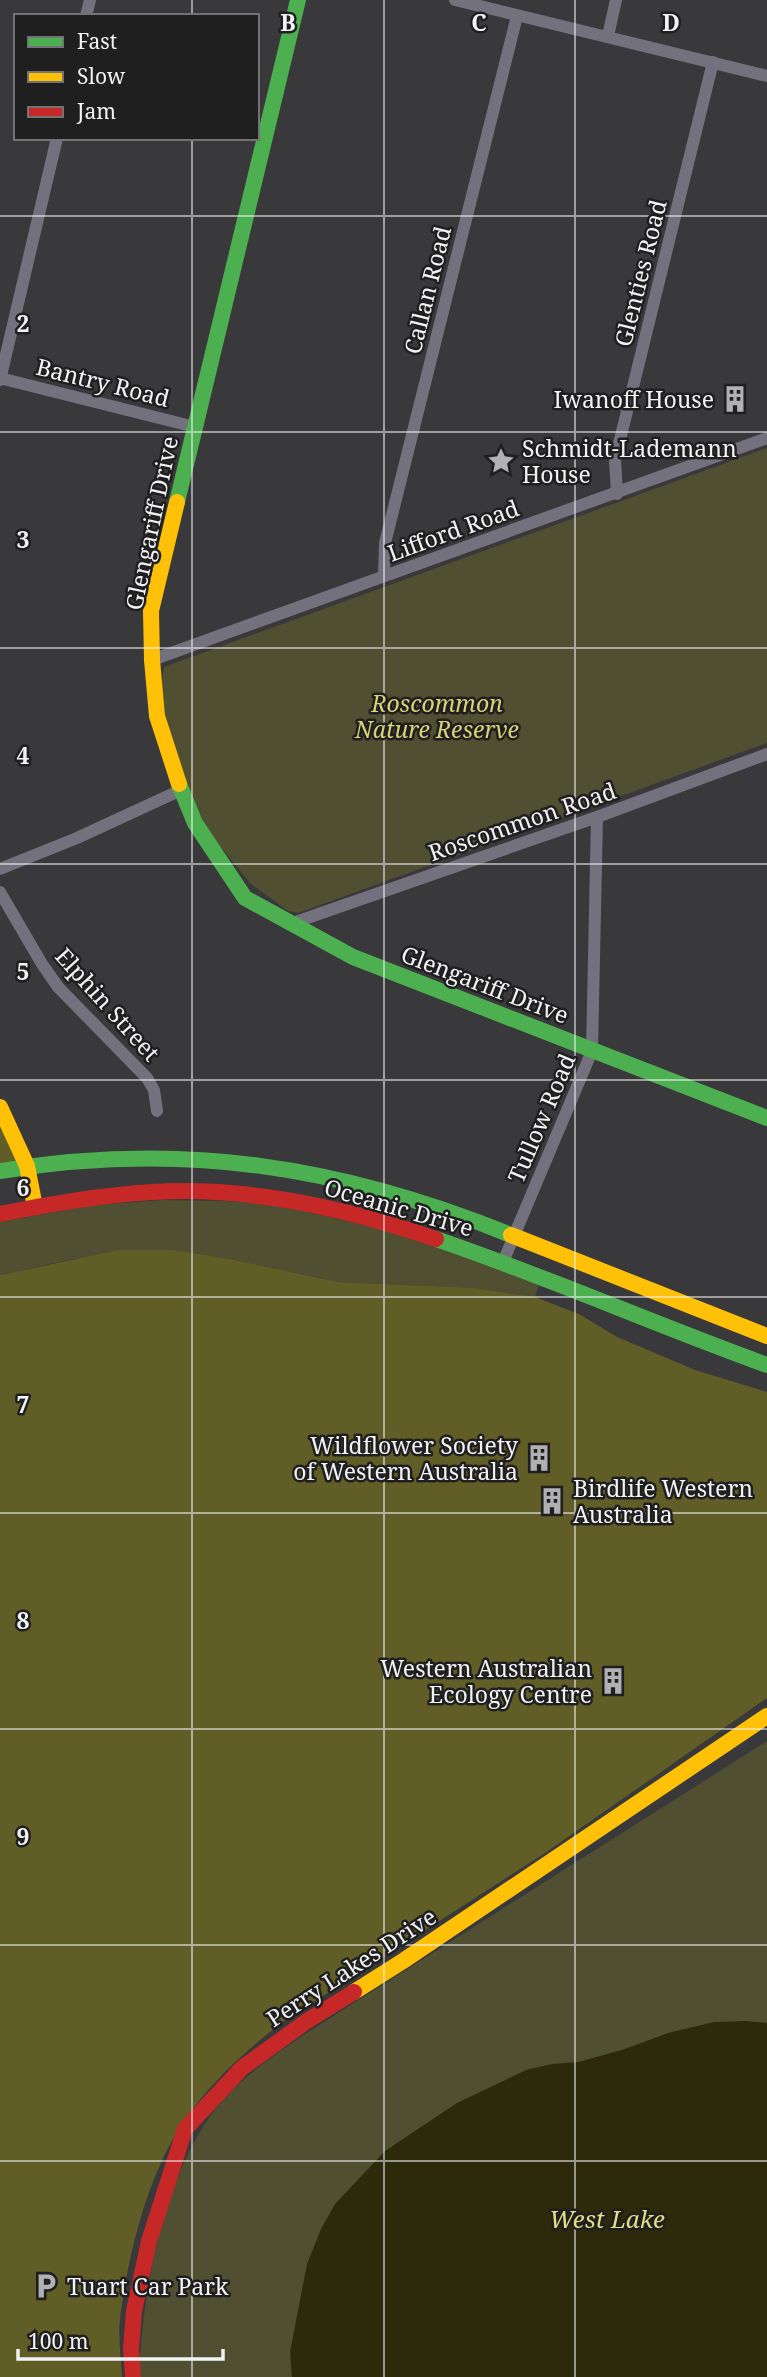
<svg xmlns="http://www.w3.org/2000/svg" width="767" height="2377" font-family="'Noto Serif',serif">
<rect width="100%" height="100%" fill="#39383a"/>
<!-- green -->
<g fill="#504f31">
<polygon points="767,448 767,743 298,913 288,911 250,883 213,837 188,794 160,696 164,667"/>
<polygon points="163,1200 226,1201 279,1205 418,1238 539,1284 535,1297 475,1288 338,1282 230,1259 174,1250 73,1259 0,1275 0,1222 93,1205"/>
<path d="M 767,1741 L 767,2377 L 139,2377 C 142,2291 165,2164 224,2099 C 248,2072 279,2052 308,2032 Z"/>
</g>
<!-- forest -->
<g fill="#605e26">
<polygon points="0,1118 22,1162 0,1166"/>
<path d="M 119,1250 L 174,1250 L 230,1259 L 338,1282 L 475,1288 L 535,1297 L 579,1314 L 617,1337 L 695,1370 L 767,1392 L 767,1698 L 545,1853 L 284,2021 C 244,2052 207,2085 179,2129 C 146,2181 128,2257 120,2318 C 118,2337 121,2358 122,2377 L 0,2377 L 0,1275 Z"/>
</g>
<!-- water -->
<polygon fill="#2c2a0b" points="746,2021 767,2023 767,2377 292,2377 290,2352 307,2264 321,2229 335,2204 385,2151 457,2103 526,2070 552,2064 578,2062 622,2050 668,2033 714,2022"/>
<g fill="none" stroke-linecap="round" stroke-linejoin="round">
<!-- street -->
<g stroke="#74717e" stroke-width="12">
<polyline points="455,0 767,76"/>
<polyline points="86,16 90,0"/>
<polyline points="608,36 616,0"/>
<polyline points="0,378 195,427"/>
<polyline points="0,380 57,138"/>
<polyline points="617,494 615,460 713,62"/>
<polyline points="384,576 385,543 517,16"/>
<polyline points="152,660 767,438"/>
<polyline points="0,869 77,838 181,790"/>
<polyline points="0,892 42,964 58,987 147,1078 154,1090 157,1111"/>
<polyline points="290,924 597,817 767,754"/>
<polyline points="503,1262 592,1051 597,817"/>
</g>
<!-- fast -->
<g stroke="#4caf50" stroke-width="16">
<polyline points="177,502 298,0"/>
<polyline points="179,784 195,823 245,898 353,957 767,1118"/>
<path d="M 0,1171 C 182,1141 341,1166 511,1235"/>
<path d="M 436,1239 C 548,1277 656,1325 767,1365"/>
</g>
<!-- slow -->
<g stroke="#ffc107" stroke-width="16">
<polyline points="177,502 151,611 152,660 157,716 179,784"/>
<polyline points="0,1107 27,1166 35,1207"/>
<polyline points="511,1235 767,1336"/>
<polyline points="354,1992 403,1961 767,1716"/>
</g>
<!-- jam -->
<g stroke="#c62828" stroke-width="16">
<path d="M 0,1214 C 51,1204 101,1195 153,1192 C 249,1186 346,1208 436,1239"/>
<polyline points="133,2377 131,2349 134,2311 149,2241 185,2129 242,2068 307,2021 354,1992"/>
</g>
</g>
<!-- grid -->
<path fill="none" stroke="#f2f2f4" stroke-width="2" stroke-opacity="0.55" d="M 192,0 L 192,16M 384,0 L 384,2377M 575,0 L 575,2377M 192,138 L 192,2377M 0,216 L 767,216M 0,432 L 767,432M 0,648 L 767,648M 0,864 L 767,864M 0,1080 L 767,1080M 0,1297 L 767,1297M 0,1513 L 767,1513M 0,1729 L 767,1729M 0,1945 L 767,1945M 0,2161 L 767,2161"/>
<!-- icons -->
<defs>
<symbol id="building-bare" viewBox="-9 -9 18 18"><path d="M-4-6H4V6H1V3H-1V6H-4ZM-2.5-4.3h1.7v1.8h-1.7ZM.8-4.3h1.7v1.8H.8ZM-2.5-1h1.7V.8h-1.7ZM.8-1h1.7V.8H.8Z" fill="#b1b1b3" stroke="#1f1f20" stroke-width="2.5" paint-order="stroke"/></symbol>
<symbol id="sight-bare" viewBox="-9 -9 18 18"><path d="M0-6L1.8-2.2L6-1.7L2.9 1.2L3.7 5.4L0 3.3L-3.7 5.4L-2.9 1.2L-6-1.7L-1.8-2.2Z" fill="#b1b1b3" stroke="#1f1f20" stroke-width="2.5" paint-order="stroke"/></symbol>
<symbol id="parking-bare" viewBox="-9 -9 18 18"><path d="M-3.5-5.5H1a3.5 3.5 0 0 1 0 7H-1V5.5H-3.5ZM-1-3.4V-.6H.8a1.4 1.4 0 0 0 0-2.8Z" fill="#b1b1b3" stroke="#1f1f20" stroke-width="2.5" paint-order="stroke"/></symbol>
</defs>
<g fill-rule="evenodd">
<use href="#building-bare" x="716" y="380" width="38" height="38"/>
<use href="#sight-bare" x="482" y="442" width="38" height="38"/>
<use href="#building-bare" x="520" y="1439" width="38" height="38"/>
<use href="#building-bare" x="533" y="1482" width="38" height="38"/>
<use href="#building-bare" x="594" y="1662" width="38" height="38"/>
<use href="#parking-bare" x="27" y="2267" width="38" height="38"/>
</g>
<g text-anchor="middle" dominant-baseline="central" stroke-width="5" stroke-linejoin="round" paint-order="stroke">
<!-- street labels -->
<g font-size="23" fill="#f2f2f4" stroke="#1f1f20">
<text transform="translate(640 273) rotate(-76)">Glenties Road</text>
<text transform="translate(427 290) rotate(-76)">Callan Road</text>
<text transform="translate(103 382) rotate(14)">Bantry Road</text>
<text transform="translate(151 523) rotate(-78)">Glengariff Drive</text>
<text transform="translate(453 530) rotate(-20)">Lifford Road</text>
<text transform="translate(522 821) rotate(-19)">Roscommon Road</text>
<text transform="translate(485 984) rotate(21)">Glengariff Drive</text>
<text transform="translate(108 1004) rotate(48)">Elphin Street</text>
<text transform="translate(541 1118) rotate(-67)">Tullow Road</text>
<text transform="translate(399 1207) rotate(16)">Oceanic Drive</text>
<text transform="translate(351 1967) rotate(-33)">Perry Lakes Drive</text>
</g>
<!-- poi labels -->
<g font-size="23" fill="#f2f2f4" stroke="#1f1f20" text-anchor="end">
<text x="714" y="399">Iwanoff House</text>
<text x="522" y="448" text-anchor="start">Schmidt-Lademann<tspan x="522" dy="26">House</tspan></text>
<text x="518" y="1445">Wildflower Society<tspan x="518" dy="26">of Western Australia</tspan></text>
<text x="573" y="1488" text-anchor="start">Birdlife Western<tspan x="573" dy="26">Australia</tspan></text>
<text x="592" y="1668">Western Australian<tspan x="592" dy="26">Ecology Centre</tspan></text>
<text x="67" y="2286" text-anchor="start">Tuart Car Park</text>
</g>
<!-- park labels -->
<g font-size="23" font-style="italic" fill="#d6d376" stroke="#1f1f20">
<text x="437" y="703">Roscommon<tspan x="437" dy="26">Nature Reserve</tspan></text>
</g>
<!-- water labels -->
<g font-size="24" font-style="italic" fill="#e2df82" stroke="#1f1f20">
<text x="607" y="2218">West Lake</text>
</g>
</g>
<g font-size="23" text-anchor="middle" font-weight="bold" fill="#f2f2f4" stroke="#1f1f20" stroke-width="5" stroke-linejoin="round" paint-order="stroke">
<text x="288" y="31">B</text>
<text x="479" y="31">C</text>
<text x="671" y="31">D</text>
<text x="23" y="332">2</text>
<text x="23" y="548">3</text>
<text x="23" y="764">4</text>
<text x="23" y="980">5</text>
<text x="23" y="1196">6</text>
<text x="23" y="1413">7</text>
<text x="23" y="1629">8</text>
<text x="23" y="1845">9</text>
</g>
<!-- legend -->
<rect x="14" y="14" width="245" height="126" fill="#1f1f20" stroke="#737375" stroke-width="2"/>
<rect x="28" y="37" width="35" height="10" fill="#4caf50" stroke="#737375" stroke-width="2"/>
<text x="77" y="49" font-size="21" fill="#f2f2f4">Fast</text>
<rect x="28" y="72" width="35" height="10" fill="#ffc107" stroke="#737375" stroke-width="2"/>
<text x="77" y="84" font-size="21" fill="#f2f2f4">Slow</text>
<rect x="28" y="107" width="35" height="10" fill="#c62828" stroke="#737375" stroke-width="2"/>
<text x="77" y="119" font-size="21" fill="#f2f2f4">Jam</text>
<!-- scale -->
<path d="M18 2349v10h205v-10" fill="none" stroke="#f2f2f4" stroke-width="3.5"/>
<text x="28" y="2349" font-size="21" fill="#f2f2f4" stroke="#1f1f20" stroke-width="5" paint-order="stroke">100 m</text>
</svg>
